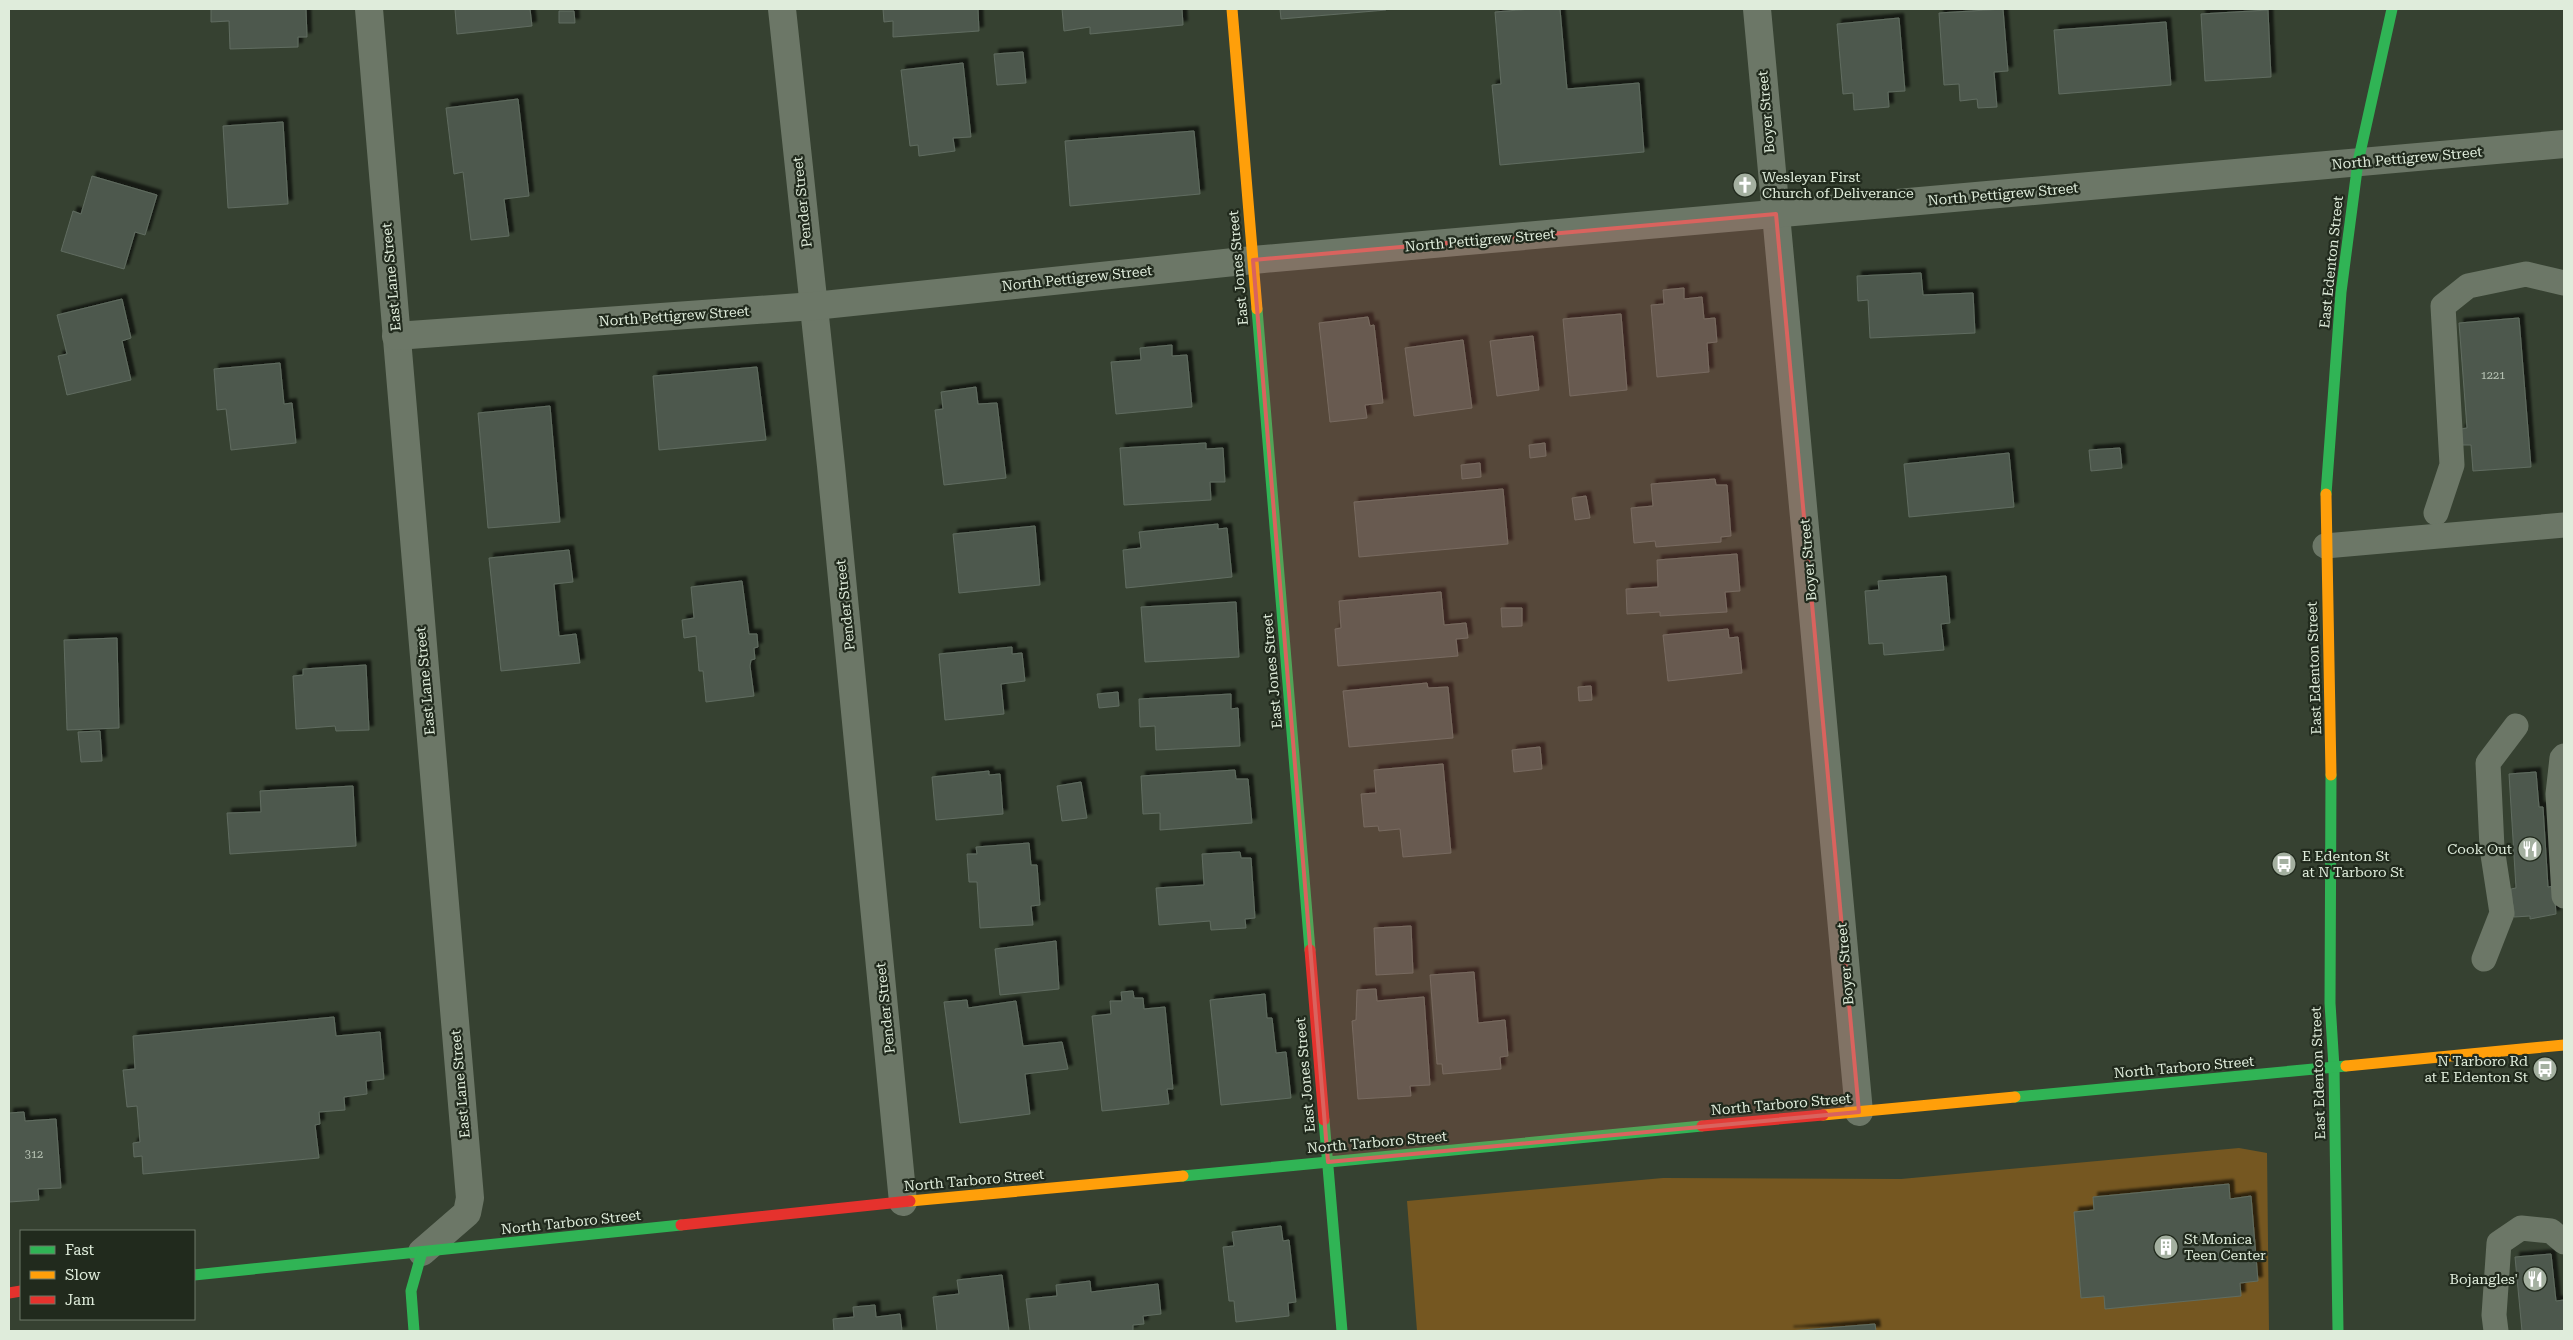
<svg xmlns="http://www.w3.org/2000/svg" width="2573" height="1340" font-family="'Roboto Serif',serif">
<defs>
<filter id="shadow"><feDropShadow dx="4.5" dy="-4.5" stdDeviation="1" flood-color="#0009"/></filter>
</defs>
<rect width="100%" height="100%" fill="#364131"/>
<!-- green -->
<polygon fill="#755721" points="2239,1148 2267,1153 2269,1331 1417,1331 1407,1201 1663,1178 1901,1179"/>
<!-- building -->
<g fill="#4e594e" stroke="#606c60" filter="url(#shadow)">
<polygon points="211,9 306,9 307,37 298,37 298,47 230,49 229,21 211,22"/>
<polygon points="455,9 530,9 532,26 457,34"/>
<polygon points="883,9 978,9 979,31 893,37 893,21 884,22"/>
<polygon points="1062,9 1182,9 1183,25 1090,34 1090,27 1064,31"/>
<polygon points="1280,9 1386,9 1386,10 1281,19"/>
<polygon points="1531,9 1560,9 1567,89 1639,83 1644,152 1500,165 1492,85 1501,84 1495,12"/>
<polygon points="2003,9 2008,71 1994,72 1997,107 1978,108 1977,99 1960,101 1959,84 1944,85 1939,13"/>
<polygon points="2268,10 2271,77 2205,81 2201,14"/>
<polygon points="559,11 574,11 575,23 559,23"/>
<polygon points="1899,18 1905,91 1888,92 1889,107 1854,110 1853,93 1843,94 1837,24"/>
<polygon points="2166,22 2171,85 2059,94 2054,30"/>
<polygon points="1023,52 1026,83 997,85 994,54"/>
<polygon points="963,63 971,137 953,138 955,151 919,156 918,145 910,146 901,70"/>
<polygon points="518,99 529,196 504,199 509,236 471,240 463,172 454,174 446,108"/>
<polygon points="283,122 288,204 228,208 223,126"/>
<polygon points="1194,131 1200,194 1070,206 1065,141"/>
<polygon points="92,176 157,195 145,235 135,232 124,269 61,251 73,211 81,214"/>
<polygon points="1921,273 1923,295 1973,293 1975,333 1870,338 1868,300 1858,301 1857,276"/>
<polygon points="1684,288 1684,299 1702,297 1704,319 1715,318 1717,342 1707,343 1709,372 1657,377 1651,305 1664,304 1663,290"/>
<polygon points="122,299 131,338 122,341 131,380 67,395 58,356 67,354 57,315"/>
<polygon points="1621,314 1627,390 1570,396 1563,319"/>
<polygon points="1368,317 1370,326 1374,325 1383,403 1365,405 1367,418 1330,422 1319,323"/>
<polygon points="2519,318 2531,467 2473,471 2471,445 2462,445 2461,429 2467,428 2459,323"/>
<polygon points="1533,336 1539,390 1497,396 1490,341"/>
<polygon points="1463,340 1472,408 1414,416 1405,348"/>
<polygon points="1172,345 1172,356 1187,355 1192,407 1116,414 1111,362 1141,360 1140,348"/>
<polygon points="280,363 284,404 292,403 296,443 231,450 226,409 217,410 214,369"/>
<polygon points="757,367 766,440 659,450 653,376"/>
<polygon points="976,387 978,404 997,403 1006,478 944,485 935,410 943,409 941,392"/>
<polygon points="550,406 560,522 488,528 478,413"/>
<polygon points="1206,443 1206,449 1223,448 1225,482 1210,482 1211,500 1124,505 1120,448"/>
<polygon points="1545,443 1546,456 1530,458 1529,445"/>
<polygon points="2120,448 2122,468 2091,471 2089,450"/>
<polygon points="2009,453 2014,507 1909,517 1904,464"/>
<polygon points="1480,463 1481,477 1462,479 1461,465"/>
<polygon points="1715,479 1716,485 1727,485 1731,536 1721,537 1721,542 1656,547 1655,541 1634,543 1631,508 1653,506 1651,484"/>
<polygon points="1503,489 1508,544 1359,557 1354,502"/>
<polygon points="1586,496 1590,518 1575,520 1572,498"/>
<polygon points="1218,524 1218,529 1227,528 1232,577 1126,588 1123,550 1141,548 1139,532"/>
<polygon points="1035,526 1040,585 959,593 953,534"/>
<polygon points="569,550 573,582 554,584 559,636 576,634 580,663 501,671 489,558"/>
<polygon points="1737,554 1740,591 1725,592 1727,612 1660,616 1660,612 1627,614 1626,589 1658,587 1657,560"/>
<polygon points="1946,576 1950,623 1941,624 1944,650 1884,655 1883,643 1869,644 1865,591 1879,590 1878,581"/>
<polygon points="742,581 749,634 757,634 758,647 754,648 755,659 751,660 750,666 754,696 706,702 703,671 699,671 696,636 684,638 682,620 694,618 691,587"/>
<polygon points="1441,592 1444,625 1466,623 1468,638 1456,639 1458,656 1338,666 1335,629 1341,628 1339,601"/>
<polygon points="1236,602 1239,657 1145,662 1141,607"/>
<polygon points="1501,608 1522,608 1522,626 1502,627"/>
<polygon points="1728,629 1729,638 1738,637 1742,673 1668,681 1663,635"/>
<polygon points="117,638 119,728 67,730 64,640"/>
<polygon points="1012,647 1012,654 1022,653 1025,681 1001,684 1004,714 945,720 939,654"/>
<polygon points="366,665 369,730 336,731 335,726 296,729 293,676 303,675 303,669"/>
<polygon points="1427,683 1428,688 1448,687 1453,738 1349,747 1343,691"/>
<polygon points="1591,686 1592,700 1579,701 1578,687"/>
<polygon points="1118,692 1119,706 1099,708 1097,694"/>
<polygon points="1231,694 1231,709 1238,708 1240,746 1156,750 1155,726 1140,727 1139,699"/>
<polygon points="100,731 102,761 81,762 78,732"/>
<polygon points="1540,747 1542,769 1514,772 1512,750"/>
<polygon points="1443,764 1451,853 1403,857 1400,829 1379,831 1378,826 1364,827 1361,794 1376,793 1374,770"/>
<polygon points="1235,770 1236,779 1248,779 1252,823 1160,830 1160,813 1143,814 1141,776"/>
<polygon points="989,771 989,775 1000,774 1003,814 936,820 932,777"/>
<polygon points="2536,772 2539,807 2543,807 2548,887 2554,886 2556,914 2530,919 2530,916 2514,917 2511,889 2516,888 2509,774"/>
<polygon points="1081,782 1087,818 1062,821 1057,786"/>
<polygon points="353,786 356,846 230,854 227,813 261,812 260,791"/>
<polygon points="1029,843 1031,865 1037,865 1040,905 1031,906 1033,925 980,928 977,882 969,882 967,854 977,854 976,847"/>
<polygon points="1240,852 1241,858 1251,858 1255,918 1245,919 1246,928 1211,930 1210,921 1159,925 1156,888 1204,885 1202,854"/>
<polygon points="1411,926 1413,973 1376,975 1374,928"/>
<polygon points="1056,941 1059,989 1000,995 995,949"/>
<polygon points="1474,972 1478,1023 1505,1020 1508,1056 1500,1057 1501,1069 1443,1074 1442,1064 1437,1064 1430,975"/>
<polygon points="1376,989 1377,1001 1424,997 1430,1085 1410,1086 1411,1096 1358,1099 1352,1021 1356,1020 1357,990"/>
<polygon points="1133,991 1134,998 1143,998 1144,1009 1165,1007 1173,1089 1167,1089 1169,1104 1102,1111 1092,1016 1111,1014 1110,1001 1122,1001 1121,992"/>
<polygon points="1265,994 1267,1018 1272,1018 1276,1053 1286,1052 1291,1098 1221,1105 1210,1000"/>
<polygon points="967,1000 968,1008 1016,1001 1023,1046 1062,1042 1068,1069 1025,1074 1030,1114 960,1123 944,1002"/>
<polygon points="334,1017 336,1036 380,1032 384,1079 366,1081 367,1094 344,1097 345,1110 319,1112 320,1124 315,1125 319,1158 143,1174 142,1156 134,1157 133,1143 140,1142 137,1106 127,1107 123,1070 135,1069 133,1036"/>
<polygon points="24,1112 25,1121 56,1119 61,1188 38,1189 39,1200 9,1202 9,1113"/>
<polygon points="2229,1184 2230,1199 2251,1196 2258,1281 2240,1283 2241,1296 2105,1309 2104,1296 2081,1298 2074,1212 2094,1210 2093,1197"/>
<polygon points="1281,1226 1283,1241 1289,1240 1296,1302 1288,1303 1289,1316 1236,1322 1234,1301 1229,1301 1223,1247 1234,1246 1232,1232"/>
<polygon points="2551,1254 2556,1301 2564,1300 2564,1331 2522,1331 2515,1257"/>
<polygon points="1002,1275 1009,1331 937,1331 933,1297 959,1294 957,1280"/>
<polygon points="1090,1281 1091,1292 1158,1284 1161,1314 1143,1316 1144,1324 1133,1325 1133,1331 1030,1331 1026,1299 1057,1296 1056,1285"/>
<polygon points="875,1305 876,1317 900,1314 902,1331 834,1331 833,1319 854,1317 853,1307"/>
<polygon points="1875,1324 1876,1331 1789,1331"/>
</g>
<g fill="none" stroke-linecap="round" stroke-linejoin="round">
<!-- lane -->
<g stroke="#6c7767" stroke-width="25">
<polyline points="2436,513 2452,465 2443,306 2468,286 2526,274 2564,283"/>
<polyline points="2325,546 2564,525"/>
<polyline points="2564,756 2562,758 2558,794 2564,896"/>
<polyline points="2484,959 2502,913 2492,848 2488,763 2516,726"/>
<polyline points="2496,1331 2494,1315 2499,1243 2521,1228 2551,1231 2564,1242"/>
</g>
<!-- street -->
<g stroke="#6c7767" stroke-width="28">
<polyline points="369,9 470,1198 467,1213 422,1252"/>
<polyline points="782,9 831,466 903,1202"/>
<polyline points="1757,9 1859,1112"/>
<polyline points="396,336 814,306 1253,260 2564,144"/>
</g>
<!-- fast -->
<g stroke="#30b455" stroke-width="11">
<polyline points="1257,309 1310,950"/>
<polyline points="2326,494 2341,292 2358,162 2392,9"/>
<polyline points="2331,775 2330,1003 2334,1067 2338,1331"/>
<polyline points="2015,1097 2346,1066"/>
<polyline points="1324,1120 1342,1331"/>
<polyline points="1183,1176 1702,1126"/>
<polyline points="194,1275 681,1225"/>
<polyline points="414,1331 411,1291 422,1252"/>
</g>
<!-- slow -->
<g stroke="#ff9f0a" stroke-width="11">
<polyline points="1232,9 1257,309"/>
<polyline points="2326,494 2331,775"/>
<polyline points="2346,1066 2564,1045"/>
<polyline points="1823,1115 2015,1097"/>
<polyline points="910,1201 1183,1176"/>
</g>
<!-- jam -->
<g stroke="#e5322d" stroke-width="11">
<polyline points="1310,950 1324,1120"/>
<polyline points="1702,1126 1823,1115"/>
<polyline points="681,1225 910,1201"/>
<polyline points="9,1293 21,1291"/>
</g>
</g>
<!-- marked area -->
<path fill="#d9635e" fill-opacity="0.2" stroke="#d9635e" stroke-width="4" stroke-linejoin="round" d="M 1776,214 L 1859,1112 L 1328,1162 L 1253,260 Z"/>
<!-- icons -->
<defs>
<symbol id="church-disc" viewBox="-11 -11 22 22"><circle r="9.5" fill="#a4b0a0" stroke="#212a1d"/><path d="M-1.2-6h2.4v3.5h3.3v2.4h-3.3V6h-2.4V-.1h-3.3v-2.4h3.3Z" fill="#fff"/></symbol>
<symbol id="restaurant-disc" viewBox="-11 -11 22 22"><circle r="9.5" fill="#a4b0a0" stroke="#212a1d"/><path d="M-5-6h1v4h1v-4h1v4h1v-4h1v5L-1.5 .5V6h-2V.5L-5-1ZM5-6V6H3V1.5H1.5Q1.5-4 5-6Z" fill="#fff"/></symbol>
<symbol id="bus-disc" viewBox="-11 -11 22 22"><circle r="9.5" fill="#a4b0a0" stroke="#212a1d"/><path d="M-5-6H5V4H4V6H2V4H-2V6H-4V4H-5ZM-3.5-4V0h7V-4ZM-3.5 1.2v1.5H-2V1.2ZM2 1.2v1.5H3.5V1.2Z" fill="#fff"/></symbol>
<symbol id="building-disc" viewBox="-11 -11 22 22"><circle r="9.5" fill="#a4b0a0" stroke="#212a1d"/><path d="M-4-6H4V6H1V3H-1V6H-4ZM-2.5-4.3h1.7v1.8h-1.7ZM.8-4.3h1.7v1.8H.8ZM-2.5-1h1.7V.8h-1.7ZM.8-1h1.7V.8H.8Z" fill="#fff"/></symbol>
</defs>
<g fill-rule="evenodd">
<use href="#church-disc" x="1731" y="171" width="28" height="28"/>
<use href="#restaurant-disc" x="2516" y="835" width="28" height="28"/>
<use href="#bus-disc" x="2270" y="850" width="28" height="28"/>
<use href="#bus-disc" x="2531" y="1055" width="28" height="28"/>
<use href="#building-disc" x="2152" y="1233" width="28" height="28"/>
<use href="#restaurant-disc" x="2521" y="1265" width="28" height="28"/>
</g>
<g text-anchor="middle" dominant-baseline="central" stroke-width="4.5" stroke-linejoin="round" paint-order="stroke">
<!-- number labels -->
<g font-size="11" fill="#bbc7b8">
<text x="2493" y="375">1221</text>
<text x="34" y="1154">312</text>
</g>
<!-- street labels -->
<g font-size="14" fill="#dfecdb" stroke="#212a1d">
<text transform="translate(1766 112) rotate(-95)">Boyer Street</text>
<text transform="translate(2407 158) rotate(-5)">North Pettigrew Street</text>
<text transform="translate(2003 194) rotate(-5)">North Pettigrew Street</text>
<text transform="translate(802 202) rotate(-96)">Pender Street</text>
<text transform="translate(1480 240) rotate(-5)">North Pettigrew Street</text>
<text transform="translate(2331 262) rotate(-84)">East Edenton Street</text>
<text transform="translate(1238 268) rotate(-95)">East Jones Street</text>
<text transform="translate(391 277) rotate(-95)">East Lane Street</text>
<text transform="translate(1077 278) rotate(-6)">North Pettigrew Street</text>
<text transform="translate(674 316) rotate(-4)">North Pettigrew Street</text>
<text transform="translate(1808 560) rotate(-95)">Boyer Street</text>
<text transform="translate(845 605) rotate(-96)">Pender Street</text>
<text transform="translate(2314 668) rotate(-92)">East Edenton Street</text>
<text transform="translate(1272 671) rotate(-95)">East Jones Street</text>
<text transform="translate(425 681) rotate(-95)">East Lane Street</text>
<text transform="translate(1845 964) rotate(-95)">Boyer Street</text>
<text transform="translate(885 1008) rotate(-96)">Pender Street</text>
<text transform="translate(2184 1067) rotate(-5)">North Tarboro Street</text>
<text transform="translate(2318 1073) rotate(-92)">East Edenton Street</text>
<text transform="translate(1305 1075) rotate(-95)">East Jones Street</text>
<text transform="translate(460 1084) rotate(-95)">East Lane Street</text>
<text transform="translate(1781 1104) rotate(-5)">North Tarboro Street</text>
<text transform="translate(1377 1142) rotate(-5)">North Tarboro Street</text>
<text transform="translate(974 1180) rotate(-5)">North Tarboro Street</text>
<text transform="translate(571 1222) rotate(-6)">North Tarboro Street</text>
</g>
<!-- poi labels -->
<g font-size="14" fill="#dfecdb" stroke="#212a1d" text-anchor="start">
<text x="1762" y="177">Wesleyan First<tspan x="1762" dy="16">Church of Deliverance</tspan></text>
<text x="2512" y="849" text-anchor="end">Cook Out</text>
<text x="2302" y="856">E Edenton St<tspan x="2302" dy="16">at N Tarboro St</tspan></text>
<text x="2528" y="1061" text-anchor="end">N Tarboro Rd<tspan x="2528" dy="16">at E Edenton St</tspan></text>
<text x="2184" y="1239">St Monica<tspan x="2184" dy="16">Teen Center</tspan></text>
<text x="2518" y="1279" text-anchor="end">Bojangles'</text>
</g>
</g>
<!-- border -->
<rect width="2573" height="1340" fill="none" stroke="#dfecdb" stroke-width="20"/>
<!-- legend -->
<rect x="20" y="1230" width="175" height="90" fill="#212a1d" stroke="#6d7869"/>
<rect x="30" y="1246" width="25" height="8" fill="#30b455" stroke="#6d7869"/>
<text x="65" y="1255" font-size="15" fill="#dfecdb">Fast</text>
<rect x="30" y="1271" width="25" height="8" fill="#ff9f0a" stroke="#6d7869"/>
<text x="65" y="1280" font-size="15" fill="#dfecdb">Slow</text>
<rect x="30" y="1296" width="25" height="8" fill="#e5322d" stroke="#6d7869"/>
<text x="65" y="1305" font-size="15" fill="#dfecdb">Jam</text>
</svg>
